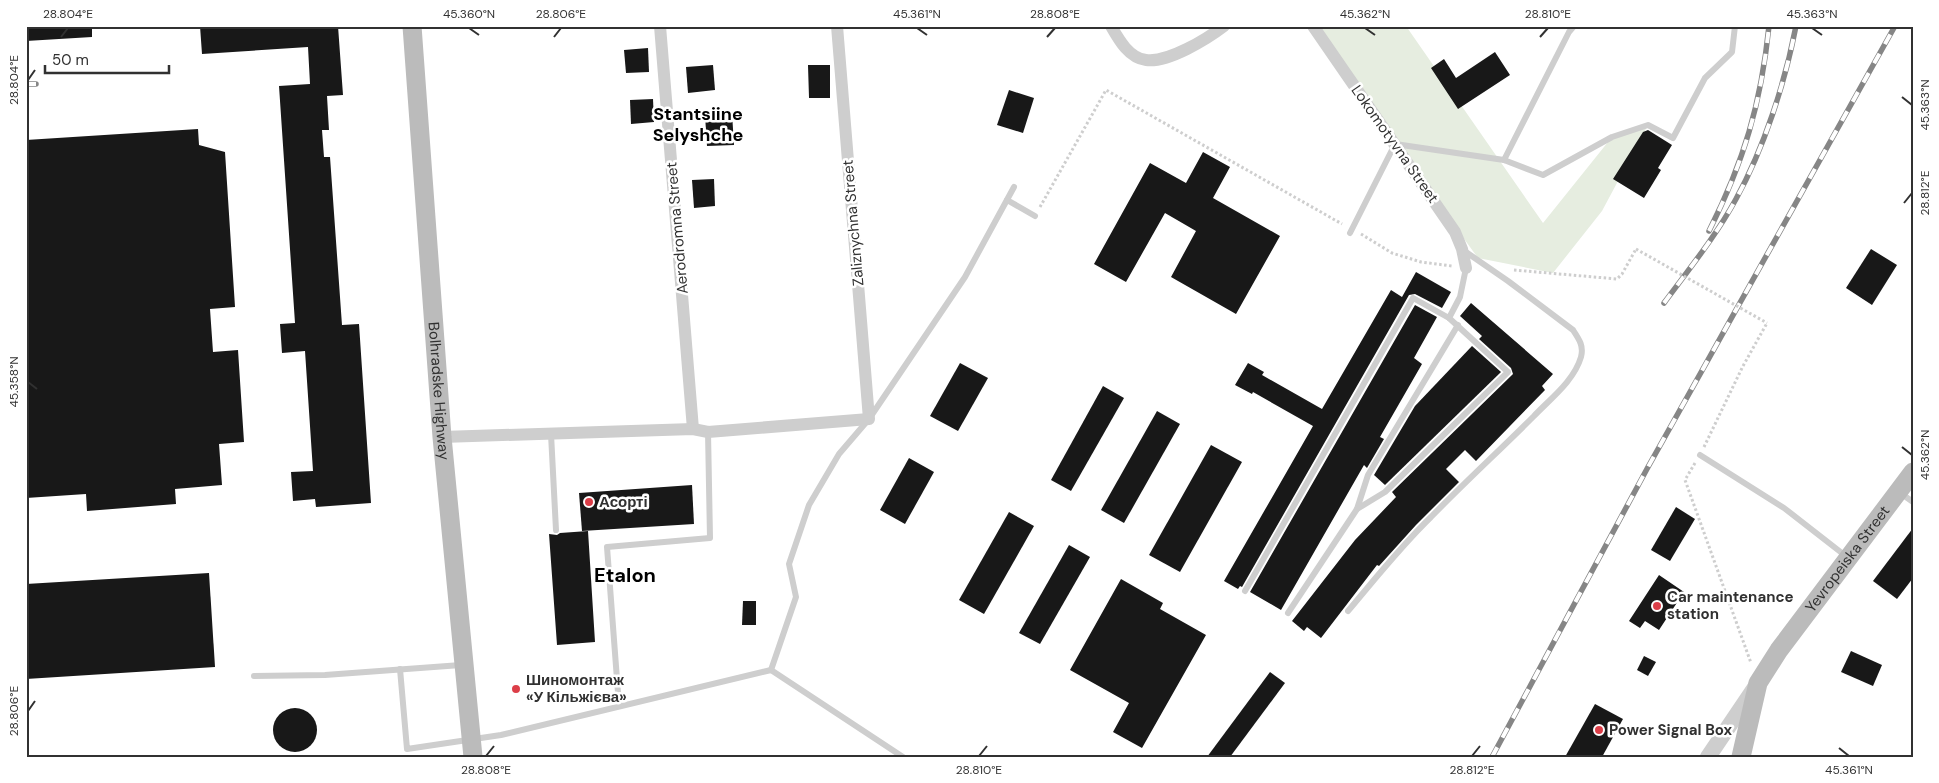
<svg xmlns="http://www.w3.org/2000/svg" width="1939" height="783" font-family="'DM Sans',sans-serif">
<rect width="100%" height="100%" fill="#fff"/>
<!-- green -->
<polygon fill="#e6ede0" points="1314,26 1406,26 1543,223 1612,137 1648,125 1602,211 1553,273 1478,258 1395,144"/>
<!-- building -->
<g fill="#181818">
<polygon points="26,26 92,26 92,37 26,41"/>
<polygon points="200,26 338,26 343,95 327,96 329,130 322,130 324,157 330,157 342,325 359,324 371,503 316,507 315,499 293,501 291,472 313,471 305,351 282,353 280,324 295,323 279,86 310,84 308,47 202,54"/>
<polygon points="648,48 649,72 626,73 624,50"/>
<polygon points="1495,52 1510,75 1458,109 1431,68 1444,59 1456,78"/>
<polygon points="713,65 715,90 688,93 686,67"/>
<polygon points="808,65 830,65 830,98 809,98"/>
<polygon points="1009,90 1034,98 1023,133 997,125"/>
<polygon points="653,99 654,122 631,124 630,100"/>
<polygon points="732,113 734,145 707,146 705,115"/>
<polygon points="198,129 199,145 225,152 235,307 210,309 213,352 238,350 244,442 219,444 222,485 175,489 176,504 87,511 86,494 26,498 26,140"/>
<polygon points="1648,130 1672,145 1658,168 1661,170 1644,198 1613,179 1643,132"/>
<polygon points="1203,152 1230,167 1213,198 1280,236 1236,314 1171,277 1196,231 1165,213 1126,282 1094,264 1150,163 1186,183"/>
<polygon points="714,179 715,206 694,208 692,180"/>
<polygon points="1871,249 1897,265 1872,305 1846,288"/>
<polygon points="1416,272 1451,292 1442,308 1415,294 1409,295 1242,587 1240,586 1238,589 1224,581 1313,426 1253,392 1252,394 1235,385 1248,363 1264,372 1262,375 1322,409 1391,290 1402,297"/>
<polygon points="1471,303 1553,374 1542,386 1545,390 1476,461 1465,450 1446,469 1459,482 1416,525 1379,566 1377,565 1321,638 1307,627 1304,631 1292,621 1355,540 1396,497 1392,492 1513,374 1511,368 1479,339 1482,336 1460,316"/>
<polygon points="1415,305 1437,317 1414,358 1422,364 1380,437 1384,439 1367,468 1364,465 1281,610 1250,592"/>
<polygon points="1472,346 1501,372 1385,485 1374,475 1415,406"/>
<polygon points="960,363 988,378 958,431 930,416"/>
<polygon points="1103,386 1124,398 1071,491 1051,480"/>
<polygon points="1157,411 1180,424 1124,523 1101,510"/>
<polygon points="1211,445 1242,462 1180,572 1149,555"/>
<polygon points="909,458 934,472 905,524 880,510"/>
<polygon points="692,485 694,524 582,531 579,493"/>
<polygon points="1676,507 1695,519 1670,561 1651,550"/>
<polygon points="1009,512 1034,526 984,614 959,600"/>
<polygon points="1913,528 1913,578 1897,599 1873,581"/>
<polygon points="588,531 595,642 557,645 549,534 557,535 560,533"/>
<polygon points="1069,545 1090,557 1040,644 1019,633"/>
<polygon points="209,573 215,667 26,679 26,584"/>
<polygon points="1659,575 1684,592 1659,630 1645,621 1640,628 1629,621"/>
<polygon points="1121,579 1163,603 1160,609 1206,635 1142,748 1113,732 1129,703 1070,670"/>
<polygon points="743,601 756,601 756,625 742,625"/>
<polygon points="1851,651 1882,665 1873,686 1841,672"/>
<polygon points="1644,656 1656,662 1648,676 1637,670"/>
<polygon points="1270,672 1285,683 1230,757 1207,757"/>
<polygon points="1595,704 1623,719 1602,757 1565,757"/>
<circle cx="295" cy="730" r="22"/>
</g>
<g fill="none" stroke-linecap="round" stroke-linejoin="round">
<!-- path -->
<g stroke="#cecece" stroke-width="3" stroke-dasharray="2.5 2.5" stroke-linecap="butt">
<polyline points="1040,207 1106,90 1342,224"/>
<polyline points="1361,234 1392,253 1421,262 1452,266"/>
<polyline points="1514,270 1617,279 1622,274 1636,249"/>
<polyline points="1704,447 1743,366 1767,323"/>
<polyline points="1695,463 1685,480 1751,663"/>
</g>
<!-- service -->
<g stroke="#cecece" stroke-width="6">
<polyline points="1504,160 1569,32 1574,26"/>
<polyline points="1007,200 1035,216"/>
<polyline points="1350,233 1395,144 1504,160 1543,175 1612,137 1648,125 1673,138 1705,78 1732,52 1735,26"/>
<polyline points="1449,318 1460,297 1466,268"/>
<polyline points="551,434 556,530"/>
<polyline points="1700,455 1784,508 1847,557"/>
<polyline points="1899,492 1913,502"/>
<polyline points="1245,591 1413,298 1449,318 1508,372 1385,492 1357,509"/>
<path d="M 1348,611 C 1375,579 1401,546 1431,517 C 1464,483 1500,450 1534,416 C 1550,399 1574,381 1581,357 C 1584,346 1579,339 1573,330 L 1508,281 L 1463,250"/>
<polyline points="1288,613 1357,509 1368,475 1458,325"/>
<polyline points="400,669 407,749 501,735 771,670 903,757"/>
<polyline points="771,670 796,597 789,564 809,505 839,454 869,419 965,277 1014,187"/>
<polyline points="254,676 325,675 461,665"/>
<polyline points="619,706 607,547 710,538 708,432"/>
</g>
<!-- minor -->
<g stroke="#cecece" stroke-width="12">
<polyline points="660,26 693,429"/>
<path d="M 1111,26 C 1119,40 1129,58 1146,60 C 1168,63 1207,39 1224,26"/>
<polyline points="1313,26 1455,232 1462,249 1466,268"/>
<polyline points="442,437 693,429 708,432 869,419 837,26"/>
</g>
<!-- tertiary -->
<polyline stroke="#cecece" stroke-width="16" points="1708,757 1756,686"/>
<!-- secondary -->
<g stroke="#bbb" stroke-width="19">
<path id="s1" d="M 412,26 L 442,437 L 473,757"/>
<path id="s2" d="M 1741,757 L 1758,683 L 1779,650 L 1913,472"/>
</g>
<defs>
<g id="rail">
<polyline points="26,84 36,84"/>
<path d="M 1709,231 C 1744,161 1761,104 1769,26"/>
<path d="M 1664,303 C 1689,269 1716,236 1736,199 C 1764,148 1785,83 1796,26"/>
<polyline points="1492,757 1648,467 1895,26"/>
</g>
</defs>
<!-- rail casing -->
<use href="#rail" stroke="#868686" stroke-width="5.5"/>
<!-- rail -->
<use href="#rail" stroke="#fff" stroke-width="4" stroke-dasharray="11" stroke-linecap="butt"/>
<!-- path-bridge -->
<polyline stroke="#cecece" stroke-width="3" stroke-dasharray="2.5 2.5" stroke-linecap="butt" points="1636,249 1767,323"/>
</g>
<!-- ticks -->
<path fill="none" stroke="#313131" stroke-width="2" d="M 469,28 L 479,35M 917,28 L 927,35M 1365,28 L 1375,35M 1812,28 L 1822,35M 61,37 L 68,28M 554,37 L 561,28M 1047,37 L 1055,28M 1540,37 L 1548,28M 28,80 L 35,70M 1902,97 L 1912,105M 1904,203 L 1912,193M 28,382 L 37,389M 1902,447 L 1912,455M 28,711 L 35,701M 1839,748 L 1849,756M 486,756 L 494,746M 979,756 L 987,746M 1472,756 L 1480,746"/>
<!-- markers -->
<g fill="#dc3e48" stroke="#fff" stroke-width="2">
<circle cx="589" cy="502" r="5"/>
<circle cx="1657" cy="606" r="5"/>
<circle cx="516" cy="689" r="5"/>
<circle cx="1599" cy="730" r="5"/>
</g>
<g text-anchor="middle" dominant-baseline="central" stroke-width="5" stroke-linejoin="round" paint-order="stroke">
<!-- street labels -->
<g font-size="15" fill="#313131" stroke="#fff">
<text transform="translate(1395 144) rotate(55)">Lokomotyvna Street</text>
<text transform="translate(853 223) rotate(-95)">Zaliznychna Street</text>
<text transform="translate(677 228) rotate(-95)">Aerodromna Street</text>
<text stroke="none"><textPath href="#s1" startOffset="366">Bolhradske Highway</textPath></text>
<text stroke="none"><textPath href="#s2" startOffset="229">Yevropeiska Street</textPath></text>
</g>
<!-- poi labels -->
<g font-size="15" font-weight="bold" fill="#313131" stroke="#fff" text-anchor="start">
<text x="599" y="502">Асорті</text>
<text x="1667" y="597">Car maintenance<tspan x="1667" dy="17">station</tspan></text>
<text x="526" y="680">Шиномонтаж<tspan x="526" dy="17">«У Кільжієва»</tspan></text>
<text x="1609" y="730">Power Signal Box</text>
</g>
<!-- quarter labels -->
<g font-size="18" font-weight="bold" fill="#000" stroke="#fff">
<text x="698" y="114">Stantsiine<tspan x="698" dy="21">Selyshche</tspan></text>
</g>
<!-- district labels -->
<g font-size="20" font-weight="bold" fill="#000" stroke="#fff">
<text x="625" y="575">Etalon</text>
</g>
</g>
<!-- border -->
<rect width="1939" height="783" fill="none" stroke="#ffffff" stroke-width="55"/>
<!-- scale -->
<path d="M45 65v8h124v-8" fill="none" stroke="#313131" stroke-width="2.5"/>
<text x="52" y="65" font-size="15" fill="#313131" stroke="#ffffff" stroke-width="4" paint-order="stroke">50 m</text>
<rect x="28" y="28" width="1884" height="728" fill="none" stroke="#313131" stroke-width="2"/>
<g font-size="12" text-anchor="middle" fill="#313131">
<text x="68" y="18">28.804°E</text>
<text x="469" y="18">45.360°N</text>
<text x="561" y="18">28.806°E</text>
<text x="917" y="18">45.361°N</text>
<text x="1055" y="18">28.808°E</text>
<text x="1365" y="18">45.362°N</text>
<text x="1548" y="18">28.810°E</text>
<text x="1812" y="18">45.363°N</text>
<text transform="translate(14 80) rotate(-90)" y="4">28.804°E</text>
<text transform="translate(1925 105) rotate(-90)" y="4">45.363°N</text>
<text transform="translate(1925 193) rotate(-90)" y="4">28.812°E</text>
<text transform="translate(14 382) rotate(-90)" y="4">45.358°N</text>
<text transform="translate(1925 455) rotate(-90)" y="4">45.362°N</text>
<text transform="translate(14 711) rotate(-90)" y="4">28.806°E</text>
<text x="486" y="774">28.808°E</text>
<text x="979" y="774">28.810°E</text>
<text x="1472" y="774">28.812°E</text>
<text x="1849" y="774">45.361°N</text>
</g>
</svg>
